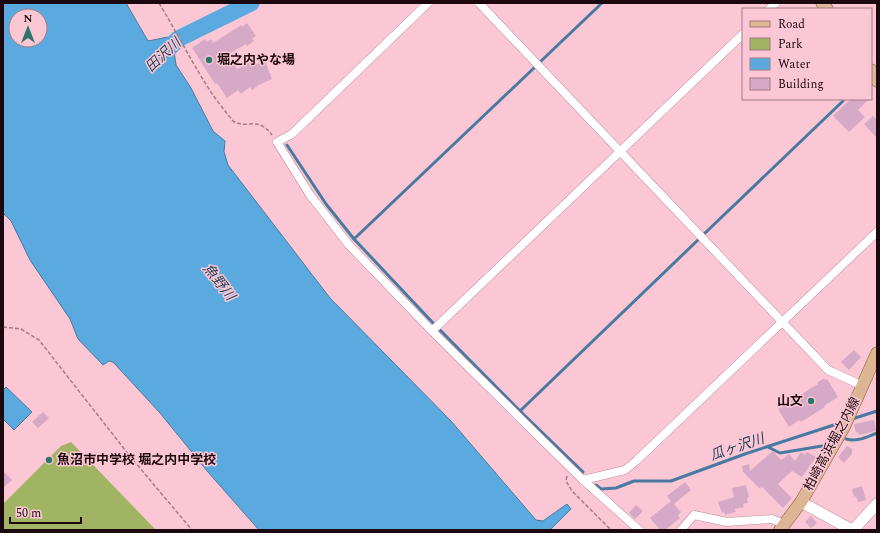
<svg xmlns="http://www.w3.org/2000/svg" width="880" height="533" font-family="Spectral,'Noto Sans JP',serif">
<rect width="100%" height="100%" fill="#fcc7d5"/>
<!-- green -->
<polygon fill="#a0b463" points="71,442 156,530 3,530 3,504 61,446"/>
<!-- water -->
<g fill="#5baadf" stroke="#487aa1" fill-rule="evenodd">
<path d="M 3,3 L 126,3 L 148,41 L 173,36 L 178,44 L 174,51 L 176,65 L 191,88 L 213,131 L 225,141 L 224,152 L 228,165 L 330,298 L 451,421 L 536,520 L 543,521 L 567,504 L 571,509 L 550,530 L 259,530 L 208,472 L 160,413 L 113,362 L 109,361 L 103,365 L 78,339 L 70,319 L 30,260 L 11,221 L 3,213 ZM 16,16 L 40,16 L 40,40 L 16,40 Z"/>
<polygon points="6,387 32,412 14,430 3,419 3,390"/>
</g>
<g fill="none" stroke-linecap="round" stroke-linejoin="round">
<!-- stream -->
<g stroke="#487aa1" stroke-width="3">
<polyline points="540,62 602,3"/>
<polyline points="287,145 326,204 354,239 434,324"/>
<polyline points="704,234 843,101"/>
<polyline points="354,239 534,68"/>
<polyline points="439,329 520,411 583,472"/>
<polyline points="520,411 699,239"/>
<polyline points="852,419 877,411"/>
<path d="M 846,439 C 858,442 866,437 877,433"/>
<polyline points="768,447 780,453 822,446"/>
<polyline points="596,485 601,489 616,488 634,481 671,481 745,454 843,422"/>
</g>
<!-- river -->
<polyline stroke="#5baadf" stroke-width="17" points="160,57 178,39 251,3"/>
</g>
<!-- building -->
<g fill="#d6aac6">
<polygon points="247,23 256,36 252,39 254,41 247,46 246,44 227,55 237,69 248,61 252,66 265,61 272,79 259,85 252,90 250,87 241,94 238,90 227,98 217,83 215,84 192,48 205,39 207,42 211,39 213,43 241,25 242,27"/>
<polygon points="851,99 869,99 858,110 865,117 849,132 833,116"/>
<polygon points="873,116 877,120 877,138 864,124"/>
<polygon points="854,350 861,357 849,370 841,362"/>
<polygon points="824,378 825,380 827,379 838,397 824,406 825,407 801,422 799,420 789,427 778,409 818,384 817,383"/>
<polygon points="43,412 49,418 38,428 32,422"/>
<polygon points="874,420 876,431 859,435 858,432 856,433 854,424"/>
<polygon points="847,446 852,449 852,454 844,463 838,457"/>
<polygon points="773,451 781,460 789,454 795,461 801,452 805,455 807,452 816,457 802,477 792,471 778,484 792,498 783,508 762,487 760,489 743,472 742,466 749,464 750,471"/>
<polygon points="3,471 12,480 3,488"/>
<polygon points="685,482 691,490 674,504 681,512 678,515 680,518 665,530 660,530 650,518 671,501 667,496"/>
<polygon points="746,485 749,497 747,498 748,503 743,504 744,507 735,509 736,512 725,515 724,512 722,513 718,502 734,497 732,488"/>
<polygon points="862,486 866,500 858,502 856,496 854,497 852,489"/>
<polygon points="636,505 643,511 635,519 629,513"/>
<polygon points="811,516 817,523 811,528 805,522"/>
</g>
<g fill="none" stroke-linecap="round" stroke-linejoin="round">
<defs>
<g id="street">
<polyline points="428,3 292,134 277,142 310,195 349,245 432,331 533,431 583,480 639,530"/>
<polyline points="479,3 828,370 863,386"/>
<polyline points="769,9 776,3"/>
<polyline points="432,331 743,34"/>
<polyline points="583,480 625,470 636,461 877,232"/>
<polyline points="681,530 694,515 727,522 772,519 784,524"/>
</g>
<g id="secondary">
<polyline points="801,502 852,530"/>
<polyline points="853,530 877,504"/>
</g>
<g id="primary">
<polyline points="822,3 827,9"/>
<polyline points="871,70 877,81"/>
<polyline points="780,530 801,502 844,427 877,353"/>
</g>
</defs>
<!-- street casing -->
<use href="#street" stroke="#bc8a98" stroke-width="9"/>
<!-- secondary casing -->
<use href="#secondary" stroke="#bc8a98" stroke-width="12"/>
<!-- primary casing -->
<use href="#primary" stroke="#8b5a37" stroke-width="13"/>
<!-- path -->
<g stroke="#a47d87" stroke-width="1.5" stroke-dasharray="4 2" stroke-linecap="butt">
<path d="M 159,3 C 176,31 191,61 209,89 C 216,100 225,111 233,121 C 248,130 257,115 272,135"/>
<polyline points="3,327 21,329 39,340 129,455 192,530"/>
<polyline points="567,476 566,481 572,491 611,530"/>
</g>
<!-- street -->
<use href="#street" stroke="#fff" stroke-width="8"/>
<!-- secondary -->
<use href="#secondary" stroke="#fff" stroke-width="11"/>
<!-- primary -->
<use href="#primary" stroke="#ddb694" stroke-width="12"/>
</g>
<!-- markers -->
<g fill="#307569" stroke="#fcc7d5" stroke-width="1.5">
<circle cx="209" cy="60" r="4"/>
<circle cx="811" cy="401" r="4"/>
<circle cx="49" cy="460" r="4"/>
</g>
<g text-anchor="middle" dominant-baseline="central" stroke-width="3" stroke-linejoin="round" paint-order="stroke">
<!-- poi labels -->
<g font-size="13" font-weight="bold" fill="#1b090f" stroke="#fcc7d5" text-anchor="start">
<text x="217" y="60">堀之内やな場</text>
<text x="803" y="401" text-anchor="end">山文</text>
<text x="57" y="460">魚沼市中学校 堀之内中学校</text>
</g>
<!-- street labels -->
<g font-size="13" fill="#1b090f" stroke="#fcc7d5">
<text transform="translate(832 444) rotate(-62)">柏崎高浜堀之内線</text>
</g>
<!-- water labels -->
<g font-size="14" font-style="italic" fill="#1d3f56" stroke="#fcc7d5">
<text transform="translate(163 55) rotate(-43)">田沢川</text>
<text transform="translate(219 282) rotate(52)">魚野川</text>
<text transform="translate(737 447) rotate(-19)">瓜ヶ沢川</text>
</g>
</g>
<!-- border -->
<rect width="880" height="533" fill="none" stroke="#1b090f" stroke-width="8"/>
<!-- legend -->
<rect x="742" y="8" width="130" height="92" fill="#fcc7d5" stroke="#a27b86"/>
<rect x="750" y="21" width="20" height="6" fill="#ddb694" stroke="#a27b86"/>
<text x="778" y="28" font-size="12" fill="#1b090f">Road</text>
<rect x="750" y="38" width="20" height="12" fill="#a0b463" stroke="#a27b86"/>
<text x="778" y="48" font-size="12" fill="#1b090f">Park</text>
<rect x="750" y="58" width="20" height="12" fill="#5baadf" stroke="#a27b86"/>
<text x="778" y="68" font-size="12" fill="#1b090f">Water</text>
<rect x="750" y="78" width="20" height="12" fill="#d6aac6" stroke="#a27b86"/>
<text x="778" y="88" font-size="12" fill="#1b090f">Building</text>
<!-- north arrow -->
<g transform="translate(28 28)"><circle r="19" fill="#fcc7d5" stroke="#a27b86"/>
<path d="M0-3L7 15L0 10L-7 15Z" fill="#307569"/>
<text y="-6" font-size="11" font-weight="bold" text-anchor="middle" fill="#1b090f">N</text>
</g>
<!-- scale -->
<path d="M10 517v6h71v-6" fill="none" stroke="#1b090f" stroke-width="2"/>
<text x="16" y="517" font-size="12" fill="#1b090f" stroke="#fcc7d5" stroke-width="3" paint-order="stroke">50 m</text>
</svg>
